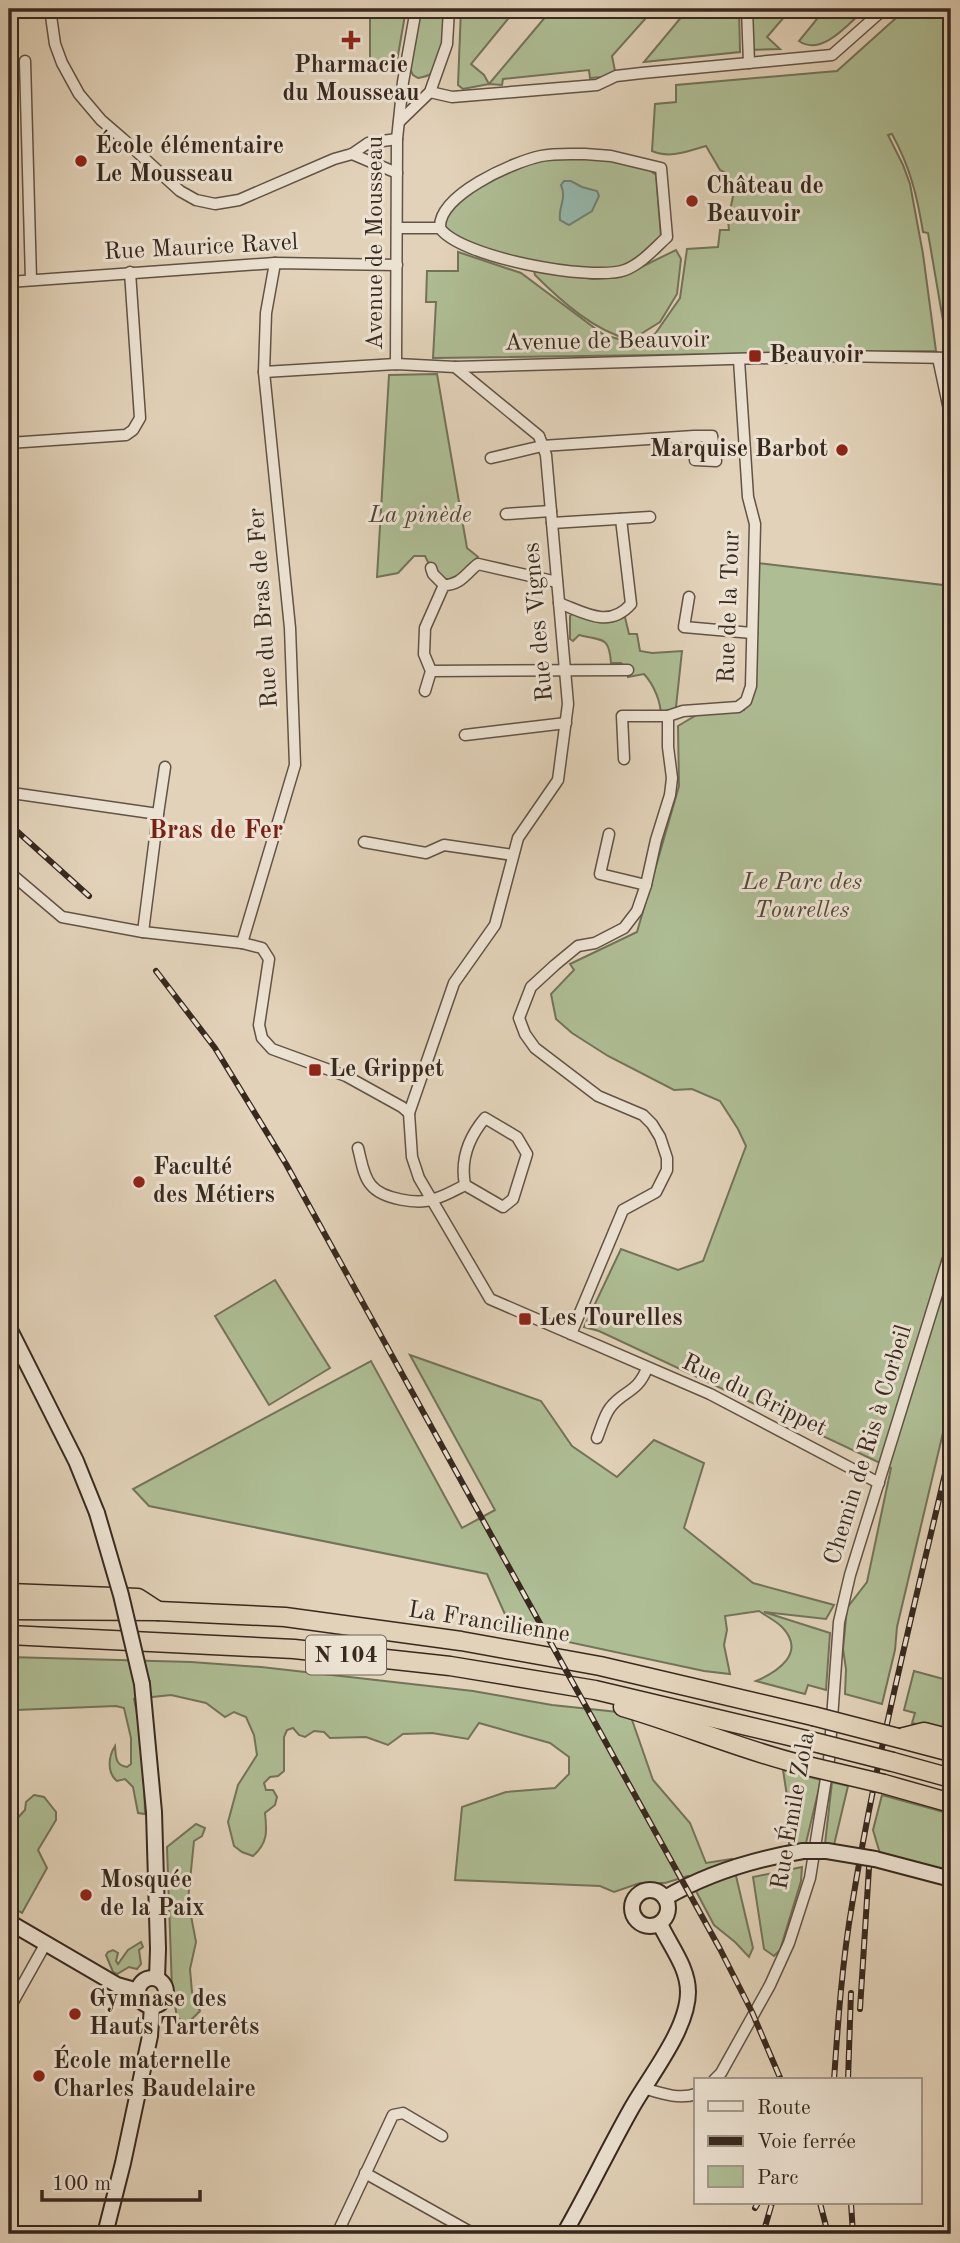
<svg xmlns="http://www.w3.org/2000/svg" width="960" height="2243" font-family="'Old Standard TT',serif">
<rect width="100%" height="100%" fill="#e2d2b9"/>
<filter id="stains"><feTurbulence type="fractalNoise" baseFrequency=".00286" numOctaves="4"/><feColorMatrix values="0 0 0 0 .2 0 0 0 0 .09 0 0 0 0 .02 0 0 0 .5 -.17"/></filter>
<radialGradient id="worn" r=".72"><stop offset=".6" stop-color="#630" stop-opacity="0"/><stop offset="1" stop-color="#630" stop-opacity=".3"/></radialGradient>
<!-- green -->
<g fill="#aebd94" stroke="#73735a" stroke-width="2">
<polygon points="370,9 406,9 396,67 370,61"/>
<path d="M 420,9 L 445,9 C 444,26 445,64 429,75 C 425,77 421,77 418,78 L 413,75 L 409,67 Z"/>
<polygon points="461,9 516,9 471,64 484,75 489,84 552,9 654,9 612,56 616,76 590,78 589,70 503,79 502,85 489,84 463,89 458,85"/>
<polygon points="688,9 739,9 740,52 644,62"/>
<polygon points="747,9 791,9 767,37 780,49 748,50"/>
<path d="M 825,9 L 865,9 C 849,23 822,57 799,41 Z"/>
<path d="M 906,9 L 951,9 L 951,350 L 948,350 L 928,233 L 923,232 C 917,195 910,167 892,134 L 888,135 L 903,165 L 910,184 L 923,254 L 936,351 L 433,358 L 436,302 L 426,302 L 427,271 L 458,271 L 458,252 L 521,273 L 604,335 L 633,343 L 655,334 L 680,298 L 687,249 L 718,247 L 720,230 L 729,230 L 727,211 L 731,206 L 733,196 L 724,184 L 724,172 L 720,170 L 706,146 C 688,151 670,159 652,151 L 655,104 L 676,102 L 676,85 L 837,71 Z"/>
<polygon points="585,154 642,164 656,175 661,237 625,270 525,265 443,233 449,205 467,190 542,156"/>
<path d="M 676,250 L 681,259 L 677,294 L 660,322 L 631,340 C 594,331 561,301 535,275 L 534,271 L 593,279 L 621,277 Z"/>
<polygon points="437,374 467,548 478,557 464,574 449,582 431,568 425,556 414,556 398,573 377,577 389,375"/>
<polygon points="757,563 951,586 951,1399 897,1627 895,1650 882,1704 845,1694 846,1669 843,1649 847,1608 867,1582 891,1468 599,1331 584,1327 621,1249 678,1270 703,1261 746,1146 738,1129 720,1101 692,1089 674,1090 608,1056 572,1033 556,1019 551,994 574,970 570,964 637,932 679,786 678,726 700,713 744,710"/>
<path d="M 576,609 L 595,617 L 624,613 L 629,634 L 637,634 L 640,651 L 652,653 L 682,651 L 676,707 L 677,713 L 661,716 C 661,702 654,685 644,674 L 628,677 L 628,670 L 621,663 L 611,663 C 609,636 603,641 579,635 L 573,641 L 570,639 L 570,616 Z"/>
<polygon points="275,1280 330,1368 269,1405 215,1316"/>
<path d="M 410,1355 L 541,1401 L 572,1446 L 617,1477 L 654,1440 L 704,1463 L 684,1528 L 753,1583 L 834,1605 L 826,1619 L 764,1612 L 830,1633 L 826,1690 L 808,1685 L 805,1694 L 756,1681 C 777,1672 807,1653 782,1627 C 776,1621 766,1616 759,1611 L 725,1616 L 727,1630 L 724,1645 L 730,1674 L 704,1671 L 512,1630 L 487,1574 L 149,1506 L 133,1489 L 371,1361 L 462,1528 L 495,1510 Z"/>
<path d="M 9,1657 L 191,1662 L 261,1667 L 473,1691 L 552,1705 L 618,1712 L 631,1717 L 653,1780 L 690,1823 L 706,1863 L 732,1859 L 753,1948 L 749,1957 L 735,1942 L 714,1925 L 688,1876 L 665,1883 L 640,1883 L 614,1892 L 600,1886 L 455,1880 L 462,1807 L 506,1792 L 555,1788 L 569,1774 L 569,1757 L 550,1743 L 479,1723 L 468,1739 L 432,1733 L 403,1734 L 388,1745 L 366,1737 L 330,1738 L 324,1732 L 314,1731 L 305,1737 L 299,1735 L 293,1728 L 287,1730 L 284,1737 L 284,1771 L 278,1776 L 270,1777 L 264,1783 L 266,1790 L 273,1790 L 277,1797 L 275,1805 L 265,1813 C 267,1831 268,1843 253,1856 L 242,1852 L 234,1846 L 228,1822 L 238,1785 L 257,1755 L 254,1735 L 246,1717 L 234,1712 L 225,1717 L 206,1703 L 171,1695 L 134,1699 L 143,1743 L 145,1814 L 138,1813 L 133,1787 L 125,1779 L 117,1781 C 107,1773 108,1757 115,1746 C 116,1757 115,1765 127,1767 L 131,1764 L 131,1738 L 124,1708 L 116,1706 L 16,1710 L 9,1705 Z"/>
<polygon points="914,1671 951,1681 951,1732 912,1723 915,1713 904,1710"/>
<polygon points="783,1770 821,1780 806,1843 789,1846 789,1809"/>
<polygon points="832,1782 848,1786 834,1845 825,1844"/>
<path d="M 34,1795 L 44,1797 L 56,1812 L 56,1820 L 38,1850 L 47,1868 L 22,1913 L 9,1906 L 9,1860 L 13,1859 C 16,1830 0,1836 25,1810 L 26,1802 Z"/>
<polygon points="882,1795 951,1814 951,1872 881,1857 873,1830"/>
<polygon points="196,1824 205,1828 202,1836 194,1841 188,1900 196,1942 190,1969 192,1992 200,2011 189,2022 182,2021 177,2017 172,1989 167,1847"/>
<polygon points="802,1867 801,1881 780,1950 774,1956 764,1949 753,1877"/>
<polygon points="141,1942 143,1947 139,1950 141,1964 137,1969 129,1967 117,1974 113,1972 106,1955 108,1952 113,1950 118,1953 116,1961 118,1964 128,1950"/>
</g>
<!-- water -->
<path fill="#95b8ae" stroke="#707f75" stroke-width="2" d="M 564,181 L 571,181 L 582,187 L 597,191 L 599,196 L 592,211 L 569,225 L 560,220 C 558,207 567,199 561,185 Z"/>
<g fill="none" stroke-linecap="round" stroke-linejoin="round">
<defs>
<g id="street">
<polyline points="50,9 55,44 62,63 79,94 101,120 123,139 180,191 196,200 215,204 239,200 334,159 352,154 368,143 397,139"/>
<polyline points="747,9 749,63"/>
<polyline points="25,61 31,280"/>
<polyline points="430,92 452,97 597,85 616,76 642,73 832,55 884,9"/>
<polyline points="399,122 430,92 447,44 449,9"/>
<polyline points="352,154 397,173"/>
<path d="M 585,154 L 611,156 L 661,168 L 667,237 C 655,248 641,264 625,270 C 592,282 459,257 440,228 C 438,195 513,162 541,156 C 555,153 571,154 585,154 Z"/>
<polyline points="397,228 440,228"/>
<polyline points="9,282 275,263 397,265"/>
<polyline points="938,358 951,419"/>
<polyline points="396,364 397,139 403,82 416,9"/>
<polyline points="264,372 396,364 455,367 836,356 951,358"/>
<polyline points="9,443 126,435 133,430 140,418 130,272"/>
<polyline points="491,458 542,446 694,436 712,436 716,461 695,460 694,436"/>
<polyline points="506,514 551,511"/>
<polyline points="552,523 650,517"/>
<polyline points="431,568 433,574 444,585"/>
<polyline points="689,597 684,627 752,633"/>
<path d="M 559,603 C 585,613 609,629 631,604 L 621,519"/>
<polyline points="431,671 628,670"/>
<path d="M 425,691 L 431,671 L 424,654 L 425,628 L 444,585 C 461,585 466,573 478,564 L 557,582"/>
<polyline points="465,735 566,723"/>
<polyline points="624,759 622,716 668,716"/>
<polyline points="9,791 12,793 158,814 143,932"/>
<polyline points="158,814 165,767"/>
<polyline points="609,834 600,874 646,885"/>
<polyline points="364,842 426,853 444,845 513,855"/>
<polyline points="9,872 62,917 143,932 242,943 262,948 269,959 259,1025 262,1038 272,1049 346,1076 402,1107 409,1113 412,1157 419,1178 490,1299 710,1394 879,1483"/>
<polyline points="242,943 295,765 290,628 264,372 266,313 275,263"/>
<polyline points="409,1113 454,983 495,925 518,838 558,780 568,704 546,455 539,436 455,367"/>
<path d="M 358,1148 C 361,1159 363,1176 371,1185 C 382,1199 418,1205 434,1199 C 445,1196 455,1190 465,1185 L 503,1207 L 513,1199 L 527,1154 L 517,1137 L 485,1118 C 469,1137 460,1159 465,1185"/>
<polyline points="571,1334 623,1210 656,1192 667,1170 667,1158 660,1137 652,1124 643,1115 598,1096 535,1048 525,1034 519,1018 531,987 555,965 578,946 595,943 624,928 637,911 646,885 656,840 670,795 672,778 668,747 668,716 683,711 738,707 746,701 751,686 755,524 748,497 739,360"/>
<path d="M 597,1438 C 601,1428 604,1416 610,1408 C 622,1391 638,1393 647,1368"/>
<polyline points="9,2009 46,1943"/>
<polyline points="714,2080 721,2073 770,1985 789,1943 810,1878 829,1760 839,1622 850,1575 951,1249"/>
<path d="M 643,2088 C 660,2093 679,2100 696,2094"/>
<polyline points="365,2173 474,2234"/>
<polyline points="337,2234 393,2115 403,2113 442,2136"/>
</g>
<g id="secondary">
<polyline points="9,1328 76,1461 97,1513"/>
<polyline points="142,1684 154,1812 158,1949 157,1978"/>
<polyline points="875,1859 951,1879"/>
<circle cx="650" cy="1908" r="18"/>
<path d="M 665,1898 C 708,1873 755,1859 803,1851"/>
<polyline points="9,1922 117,1985 138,1991"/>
<circle cx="152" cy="1992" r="14"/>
<polyline points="105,2234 123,2163 150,2036 152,2006"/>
<path d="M 564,2234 C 587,2194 607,2152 630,2111 C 648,2078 688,2030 688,1992 C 688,1967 670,1946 660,1924"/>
</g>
<g id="highway">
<polyline points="9,1593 138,1598 158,1611"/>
<polyline points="9,1610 158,1611 285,1617 461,1641 600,1666 813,1716"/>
<polyline points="9,1635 294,1649 450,1666 595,1690 806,1740"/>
<path d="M 623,1707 C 682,1724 739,1749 799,1764"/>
<polyline points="898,1738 951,1752"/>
<polyline points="900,1738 924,1732 951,1739"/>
<polyline points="893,1762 951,1778"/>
<polyline points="884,1784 951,1803"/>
</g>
</defs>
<!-- street casing -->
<use href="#street" stroke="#625346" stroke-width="13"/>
<!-- secondary casing -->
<use href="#secondary" stroke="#38291f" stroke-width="18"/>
<!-- highway casing -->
<use href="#highway" stroke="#38291f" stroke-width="21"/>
<!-- street -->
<use href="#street" stroke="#ece2d2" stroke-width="10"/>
<!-- secondary -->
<use href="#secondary" stroke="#ece2d2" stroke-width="14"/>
<!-- highway -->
<use href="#highway" stroke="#e2d2b9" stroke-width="18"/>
<defs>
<g id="rail">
<polyline points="9,824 89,896"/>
<polyline points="156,971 215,1048 286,1164 720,1949 752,2012 781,2080"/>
<polyline points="860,2009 870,1852"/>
<path d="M 834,2080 C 838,2022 842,1963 852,1905 C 877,1751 916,1600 951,1448"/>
<polyline points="848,2080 851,1993"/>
<polyline points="820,2203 828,2234"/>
<polyline points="851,2203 853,2234"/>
<polyline points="755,2208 758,2203"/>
<polyline points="763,2234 772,2203"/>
</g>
</defs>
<!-- rail casing -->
<use href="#rail" stroke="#38291f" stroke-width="6"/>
<!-- rail -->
<use href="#rail" stroke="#ece2d2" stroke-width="3.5" stroke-dasharray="10" stroke-linecap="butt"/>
<defs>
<g id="secondary-bridge">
<polyline points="97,1513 121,1595 142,1684"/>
<polyline points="803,1851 827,1851 875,1859"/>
</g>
<g id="highway-bridge">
<polyline points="813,1716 898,1738"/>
<polyline points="806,1740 893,1762"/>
<polyline points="799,1764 884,1784"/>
</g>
</defs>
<!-- secondary-bridge casing -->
<use href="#secondary-bridge" stroke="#38291f" stroke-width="18" stroke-linecap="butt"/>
<!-- highway-bridge casing -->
<use href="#highway-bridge" stroke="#38291f" stroke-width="21" stroke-linecap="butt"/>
<!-- secondary-bridge -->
<use href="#secondary-bridge" stroke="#ece2d2" stroke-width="14"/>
<!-- highway-bridge -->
<use href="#highway-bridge" stroke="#e2d2b9" stroke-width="18"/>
</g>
<!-- markers -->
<g fill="#8f2418" stroke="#ece2d2" stroke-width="2.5">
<path d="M347.5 29.5h7v7h7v7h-7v7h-7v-7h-7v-7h7z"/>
<circle cx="81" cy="161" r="7"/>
<circle cx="692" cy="201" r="7"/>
<rect x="748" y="349" width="14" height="14" rx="3.5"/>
<circle cx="842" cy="450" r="7"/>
<rect x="308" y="1063" width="14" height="14" rx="3.5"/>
<circle cx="139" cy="1182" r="7"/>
<rect x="518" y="1312" width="14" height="14" rx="3.5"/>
<circle cx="86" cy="1895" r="7"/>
<circle cx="75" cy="2014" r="7"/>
<circle cx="39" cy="2076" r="7"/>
</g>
<g text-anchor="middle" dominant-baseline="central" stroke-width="6" stroke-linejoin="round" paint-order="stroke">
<!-- shield labels -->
<rect fill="#ece2d2" stroke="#6e6055" stroke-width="2" x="306" y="1635.5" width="80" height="39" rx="5"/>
<g font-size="23" font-weight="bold" fill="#38291f">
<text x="346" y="1655">N 104</text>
</g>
<!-- poi labels -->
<g font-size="24" font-weight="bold" fill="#38291f" stroke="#ece2d2" text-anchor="start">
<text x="351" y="66" text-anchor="middle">Pharmacie<tspan x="351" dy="28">du Mousseau</tspan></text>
<text x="95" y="147">École élémentaire<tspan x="95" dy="28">Le Mousseau</tspan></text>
<text x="706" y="187">Château de<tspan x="706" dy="28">Beauvoir</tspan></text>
<text x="769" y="356">Beauvoir</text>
<text x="828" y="450" text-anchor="end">Marquise Barbot</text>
<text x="329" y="1070">Le Grippet</text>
<text x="153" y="1168">Faculté<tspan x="153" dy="28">des Métiers</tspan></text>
<text x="539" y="1319">Les Tourelles</text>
<text x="100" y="1881">Mosquée<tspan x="100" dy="28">de la Paix</tspan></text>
<text x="89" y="2000">Gymnase des<tspan x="89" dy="28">Hauts Tarterêts</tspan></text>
<text x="53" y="2062">École maternelle<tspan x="53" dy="28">Charles Baudelaire</tspan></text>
</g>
<!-- street labels -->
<g font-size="24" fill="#38291f" stroke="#ece2d2">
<text transform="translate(376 243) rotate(-90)">Avenue de Mousseau</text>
<text transform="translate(201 248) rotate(-3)">Rue Maurice Ravel</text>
<text transform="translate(607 342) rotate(-1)">Avenue de Beauvoir</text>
<text transform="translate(730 607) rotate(-88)">Rue de la Tour</text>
<text transform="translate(264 608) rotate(-94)">Rue du Bras de Fer</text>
<text transform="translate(539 622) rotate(-95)">Rue des Vignes</text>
<text transform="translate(754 1396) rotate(26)">Rue du Grippet</text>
<text transform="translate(869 1445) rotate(-73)">Chemin de Ris à Corbeil</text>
<text transform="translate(489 1623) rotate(9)">La Francilienne</text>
<text transform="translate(794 1811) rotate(-80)">Rue Émile Zola</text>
</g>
<!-- park labels -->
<g font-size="24" font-style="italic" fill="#504736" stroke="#ece2d2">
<text x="420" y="516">La pinède</text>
<text x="802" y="883">Le Parc des<tspan x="802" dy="28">Tourelles</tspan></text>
</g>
<!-- neighbourhood labels -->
<g font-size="26" font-weight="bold" fill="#7a1f14" stroke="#ece2d2">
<text x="216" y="831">Bras de Fer</text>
</g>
</g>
<!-- margin -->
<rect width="960" height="2243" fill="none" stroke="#e2d2b9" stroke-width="35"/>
<rect x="10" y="10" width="939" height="2222" fill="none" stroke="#38291f" stroke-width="3.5"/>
<rect x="18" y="18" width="925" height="2208" fill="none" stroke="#38291f" stroke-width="2"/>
<!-- legend -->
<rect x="694" y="2078" width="228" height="126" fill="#ece2d2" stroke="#a4988a" stroke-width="2"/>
<rect x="708" y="2101" width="35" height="10" fill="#ece2d2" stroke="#a4988a" stroke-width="2"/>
<text x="757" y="2114" font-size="21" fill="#38291f">Route</text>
<rect x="708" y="2136" width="35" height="10" fill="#38291f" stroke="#a4988a" stroke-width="2"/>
<text x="757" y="2148" font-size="21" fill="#38291f">Voie ferrée</text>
<rect x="708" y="2166" width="35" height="21" fill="#aebd94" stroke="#a4988a" stroke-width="2"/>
<text x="757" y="2184" font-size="21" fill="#38291f">Parc</text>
<!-- scale -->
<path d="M42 2190v10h158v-10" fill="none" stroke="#38291f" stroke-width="3.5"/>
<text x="52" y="2190" font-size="21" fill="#38291f" stroke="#ece2d2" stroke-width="5" paint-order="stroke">100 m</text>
<rect width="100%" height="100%" filter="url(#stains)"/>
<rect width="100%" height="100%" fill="url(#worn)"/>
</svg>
